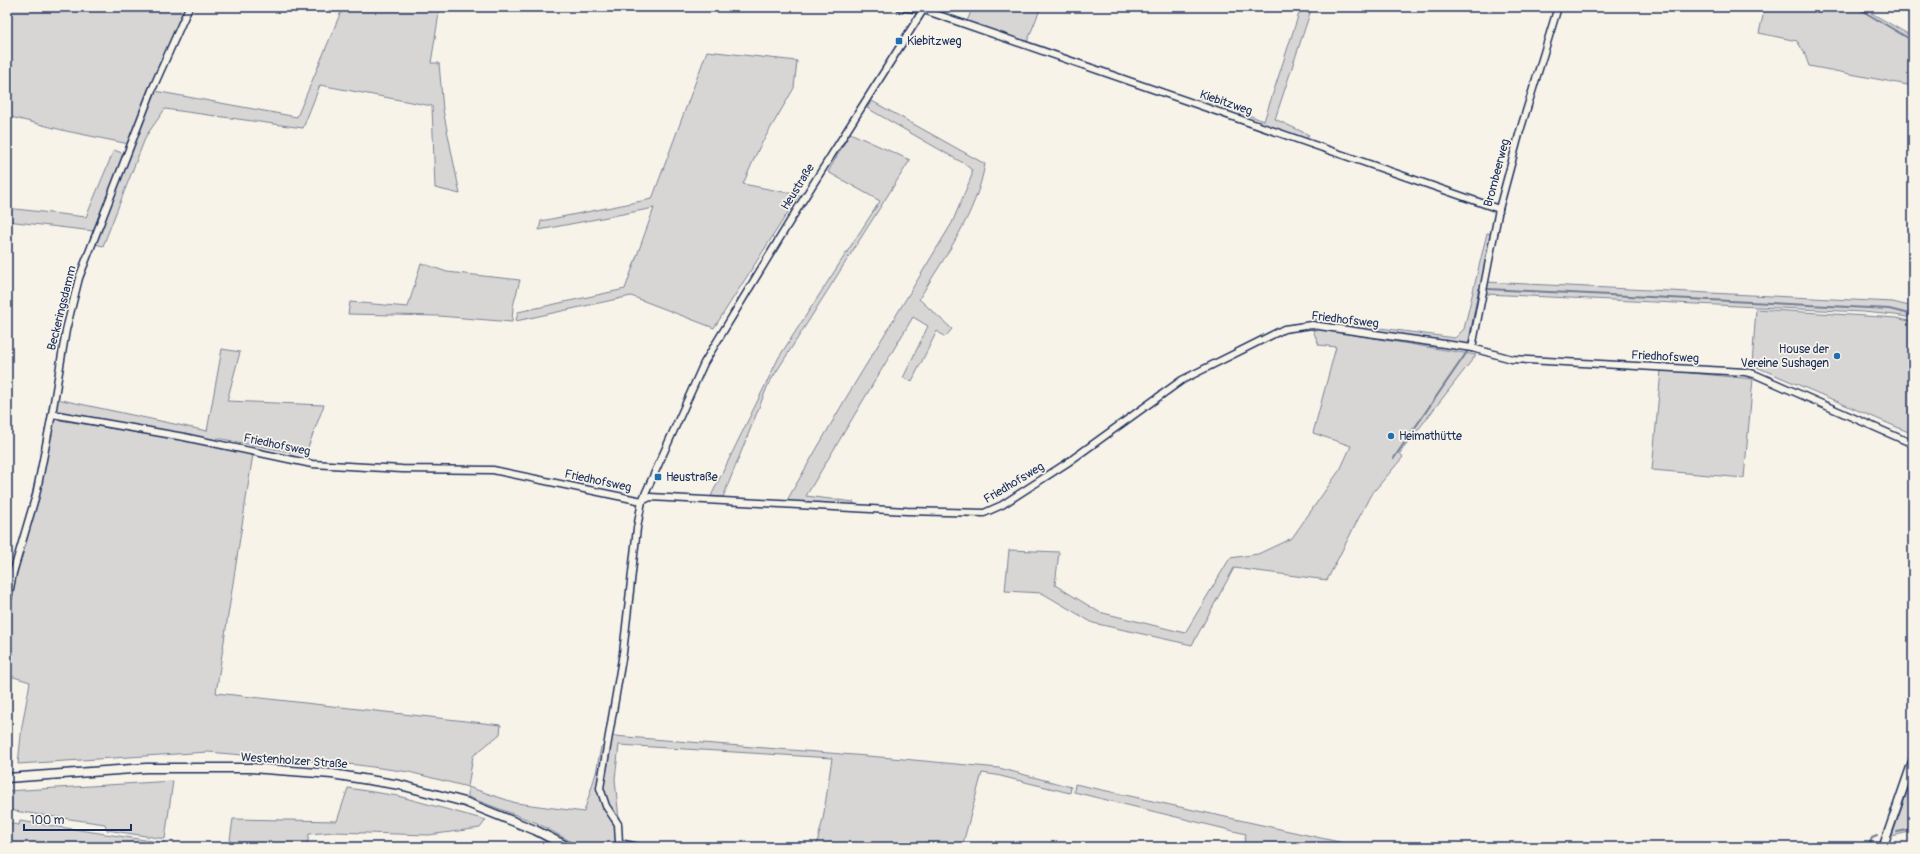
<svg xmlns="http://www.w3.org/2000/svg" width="1920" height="854" font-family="Pangolin,sans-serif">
<rect width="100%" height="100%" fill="#f7f3e8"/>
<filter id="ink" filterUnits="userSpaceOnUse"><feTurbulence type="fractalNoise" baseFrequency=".025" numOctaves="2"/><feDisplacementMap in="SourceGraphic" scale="8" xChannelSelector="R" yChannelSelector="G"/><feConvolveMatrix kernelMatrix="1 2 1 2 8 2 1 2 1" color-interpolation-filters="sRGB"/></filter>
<g filter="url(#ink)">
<!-- green -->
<g fill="#d7d6d4" stroke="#798299">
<polygon points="7,7 186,7 129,144 66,131 7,116"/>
<polygon points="343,7 440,7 431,63 439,63 443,110 460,194 435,188 432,106 320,85 303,128 165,109 146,136 103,246 95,244 155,91 297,117"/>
<polygon points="973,7 1041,7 1027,42 967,21"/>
<polygon points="1301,7 1312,7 1275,119 1309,135 1306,140 1197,101 1199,96 1264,121"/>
<polygon points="1765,7 1861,7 1913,37 1913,86 1809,66 1804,52 1797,41 1759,33"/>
<polygon points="707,51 797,61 794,88 759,148 743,184 799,195 714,328 631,296 516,321 518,312 625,289 654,208 539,230 541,221 652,199"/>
<path d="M 872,101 L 985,164 C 976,215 945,256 919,299 L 952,329 L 945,337 L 937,331 L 912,381 L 903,378 L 928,326 L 913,317 L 806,496 L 854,502 L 854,506 L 786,502 L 846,398 L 952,223 L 972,175 L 972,170 L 963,163 L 867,108 Z"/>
<polygon points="850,133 910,160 768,385 723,497 711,496 779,357 880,201 828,172"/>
<polygon points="114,150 122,153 124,157 93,231 7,221 7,208 86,217"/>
<polygon points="1487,233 1493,234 1471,346 1311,323 1313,319 1455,338 1464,329"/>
<polygon points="421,263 447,272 520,280 513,306 512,322 439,316 348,314 350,302 408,307"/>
<polygon points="1486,282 1893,302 1913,307 1913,318 1895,315 1863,312 1486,294"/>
<polygon points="1756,309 1896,318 1913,322 1913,434 1752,365"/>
<polygon points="1312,328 1476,355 1400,453 1403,457 1370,496 1327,580 1234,568 1192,645 1093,623 1042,593 1005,591 1009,550 1059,552 1055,585 1099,612 1185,633 1230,558 1258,554 1292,538 1341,468 1351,446 1313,433 1336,347 1319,345"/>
<polygon points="222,349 240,352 227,401 324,405 305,455 217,438 216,441 54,413 57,399 207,431"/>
<polygon points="1661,370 1753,379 1744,478 1652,470"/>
<polygon points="53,419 184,440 253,454 216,693 501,725 500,734 473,756 468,787 516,803 584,812 596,773 601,747 610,745 611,738 614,736 892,758 999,768 1071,787 1070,793 996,775 982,773 962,847 816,847 823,819 832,758 619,745 615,779 621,840 613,844 611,847 581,847 537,823 468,797 468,787 409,772 358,765 208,752 18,764 22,726 30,682 7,675 7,616"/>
<polygon points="1913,775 1913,838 1909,832 1892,836"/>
<polygon points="173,781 165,839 107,830 105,824 7,810 7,791"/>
<polygon points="1075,784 1362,847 1243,847 1246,834 1074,792"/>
<polygon points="348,788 398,796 486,820 480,828 429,835 334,832 309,834 307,847 229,847 233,819 337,821"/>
<polygon points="20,821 165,843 164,847 7,847 7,823 19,825"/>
</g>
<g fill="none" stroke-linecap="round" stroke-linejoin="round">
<!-- stream -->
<g stroke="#727c95" stroke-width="2">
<polyline points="1856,7 1913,41"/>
<polyline points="1488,289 1889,309 1913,315"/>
<polyline points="1469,343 1479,289"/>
<polyline points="1394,458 1467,352"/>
<polyline points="1897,832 1913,829"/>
<polyline points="1868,847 1872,838 1877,836"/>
</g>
<defs>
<g id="minor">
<polyline points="899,7 924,10 1499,209"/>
<polyline points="1472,348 1499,209 1520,131 1558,7"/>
<polyline points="52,414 184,437 312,464 402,469 493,470 642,501 650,497 907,511 984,513 1002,505 1067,463 1182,380 1284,329 1312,325 1472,348 1512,359 1745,372 1754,374 1913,444"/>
<polyline points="7,604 13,573 36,495 52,414 66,330 79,278 152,90 189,7"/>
<polyline points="619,843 618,824 606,806 600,788 623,653 637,528 642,501 704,363 798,208 925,7"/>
<polyline points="619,843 639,847"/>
</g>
<polyline id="tertiary" points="1883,847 1913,760"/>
<polyline id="secondary" points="7,778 146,768 251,768 332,774 400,785 465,802 535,830 568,847"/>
</defs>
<!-- minor casing -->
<use href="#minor" stroke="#1b2f5e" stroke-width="9"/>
<!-- tertiary casing -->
<use href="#tertiary" stroke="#1b2f5e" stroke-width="10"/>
<!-- secondary casing -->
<use href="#secondary" stroke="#1b2f5e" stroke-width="11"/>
<!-- minor -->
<use href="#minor" stroke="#f7f3e8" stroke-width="6"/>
<!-- tertiary -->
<use href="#tertiary" stroke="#f7f3e8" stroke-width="7"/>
<!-- secondary -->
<use href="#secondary" stroke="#f7f3e8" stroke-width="8"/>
</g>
</g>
<!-- markers -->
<g fill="#1f6fb2" stroke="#f7f3e8" stroke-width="1.5">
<rect x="895" y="37" width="8" height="8" rx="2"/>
<circle cx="1837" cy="356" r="4"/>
<circle cx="1391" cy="436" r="4"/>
<rect x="654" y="473" width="8" height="8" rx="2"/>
</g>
<g text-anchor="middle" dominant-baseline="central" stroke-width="3.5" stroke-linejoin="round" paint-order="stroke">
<!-- poi labels -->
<g font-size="12" fill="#1b2f5e" stroke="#f7f3e8" text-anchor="start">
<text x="907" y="41">Kiebitzweg</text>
<text x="1829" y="349" text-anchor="end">House der<tspan x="1829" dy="14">Vereine Sushagen</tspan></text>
<text x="1399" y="436">Heimathütte</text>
<text x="666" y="477">Heustraße</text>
</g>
<!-- street labels -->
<g font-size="12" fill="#1b2f5e" stroke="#f7f3e8">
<text transform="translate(1226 103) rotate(19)">Kiebitzweg</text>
<text transform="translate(1497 173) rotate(-75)">Brombeerweg</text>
<text transform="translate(798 187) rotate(-58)">Heustraße</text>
<text transform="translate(62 308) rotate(-76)">Beckeringsdamm</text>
<text transform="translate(1345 320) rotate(7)">Friedhofsweg</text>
<text transform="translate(1665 357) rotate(3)">Friedhofsweg</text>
<text transform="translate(277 445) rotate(12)">Friedhofsweg</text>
<text transform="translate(598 481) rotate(12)">Friedhofsweg</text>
<text transform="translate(1014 483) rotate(-31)">Friedhofsweg</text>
<text transform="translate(294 761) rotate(4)">Westenholzer Straße</text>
</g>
</g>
<!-- margin -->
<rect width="1920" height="854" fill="none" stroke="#f7f3e8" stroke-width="24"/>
<rect x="12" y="12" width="1896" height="830" fill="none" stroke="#1b2f5e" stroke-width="1.5" filter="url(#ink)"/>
<!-- scale -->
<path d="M24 824v6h107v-6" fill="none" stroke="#1b2f5e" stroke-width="2"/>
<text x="30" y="824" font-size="12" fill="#1b2f5e" stroke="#f7f3e8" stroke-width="3" paint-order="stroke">100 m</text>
</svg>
